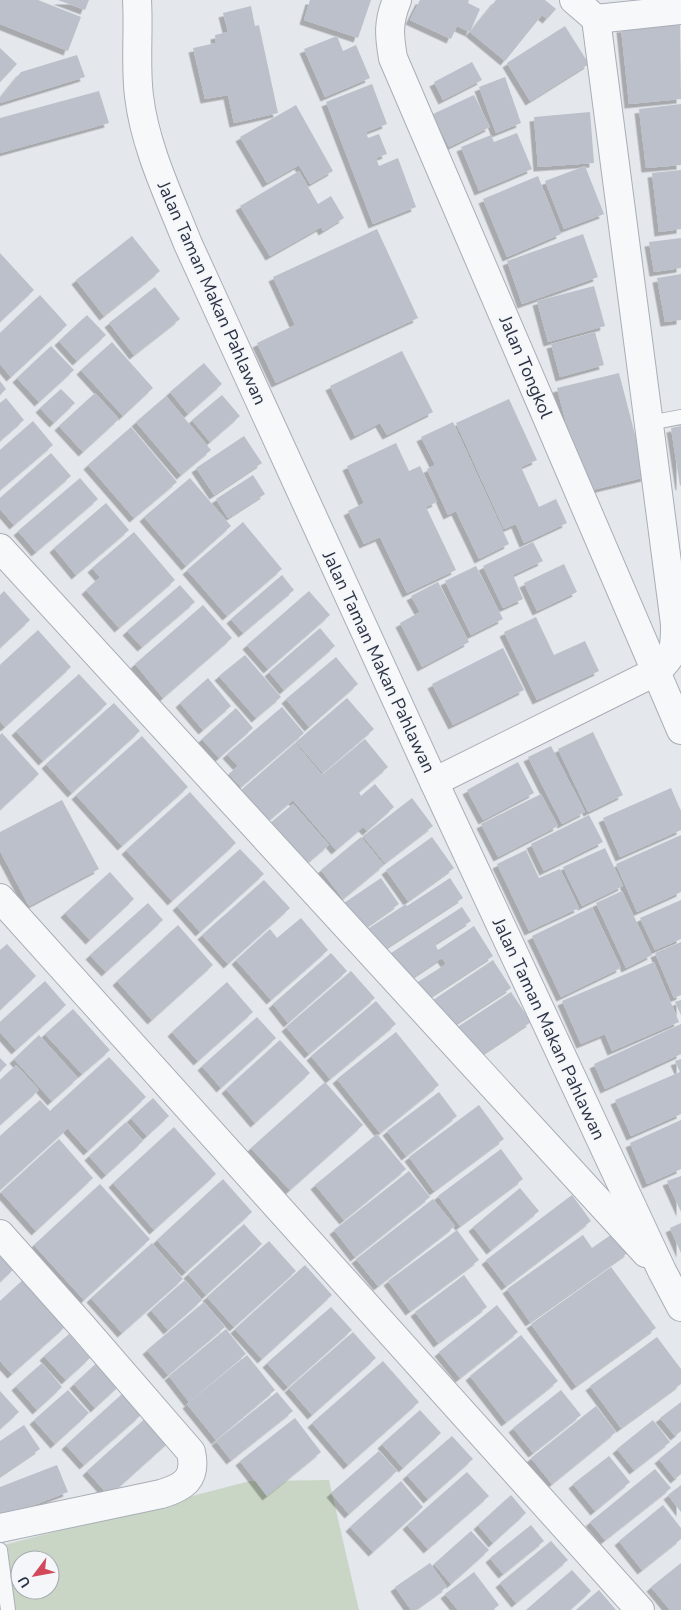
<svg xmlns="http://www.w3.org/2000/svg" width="681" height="1610" font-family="'Nunito Sans',sans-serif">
<defs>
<filter id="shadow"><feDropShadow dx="-4.5" dy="4.5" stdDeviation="0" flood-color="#0004"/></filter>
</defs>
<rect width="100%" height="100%" fill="#e4e7ec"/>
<!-- green -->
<path fill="#c9d6c5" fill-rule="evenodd" d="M 329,1480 L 359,1610 L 0,1610 L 0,1546 L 250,1481 ZM 20,1560 L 50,1560 L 50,1590 L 20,1590 Z"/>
<!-- building -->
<g fill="#bbc0ca" filter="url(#shadow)">
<polygon points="0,0 38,0 81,17 68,51 0,24"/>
<polygon points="58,0 89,0 85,10"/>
<polygon points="310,0 371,0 358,38 304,20"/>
<polygon points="420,0 469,0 468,3 480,9 470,32 457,26 451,39 410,20"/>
<polygon points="496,0 545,0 556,9 547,19 542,15 505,61 470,32"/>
<polygon points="251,6 255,26 259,25 278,113 234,123 228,95 205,99 193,48 216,43 215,35 228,32 223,13"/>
<polygon points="680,22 681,99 629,104 621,28"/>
<polygon points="565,26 589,64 530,101 507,63"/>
<polygon points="337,36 343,51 356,45 370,78 325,97 304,49"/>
<polygon points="0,48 17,64 0,82"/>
<polygon points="77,55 85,77 0,103 0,98 21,72"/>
<polygon points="472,62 482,80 443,100 434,82"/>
<polygon points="505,77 521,123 496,133 479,87"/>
<polygon points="372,84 387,124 366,132 368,138 379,134 387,154 376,158 379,166 398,158 416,207 373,224 326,102"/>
<polygon points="99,91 109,123 0,153 0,118"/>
<polygon points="474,95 490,127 449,147 433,114"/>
<polygon points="681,104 681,165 646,168 639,109"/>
<polygon points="296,105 333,171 310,184 299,165 267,183 240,137"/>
<polygon points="590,112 594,163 538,167 534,117"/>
<polygon points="517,133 532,169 479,191 461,147 491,135 494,142"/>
<polygon points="585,166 604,214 564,229 545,181"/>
<polygon points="681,170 681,229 659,232 652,173"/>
<polygon points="299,171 318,204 331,196 344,218 323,231 321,227 270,256 240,206"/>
<polygon points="538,176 561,234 507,257 483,199"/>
<polygon points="377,229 418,318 276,383 257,343 295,325 273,277"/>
<polygon points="583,234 598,277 522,304 507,261"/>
<polygon points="132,236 160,271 104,316 76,280"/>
<polygon points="681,238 681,268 654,272 649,242"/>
<polygon points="0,253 34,290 0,322"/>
<polygon points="681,274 681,320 665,322 657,278"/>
<polygon points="594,286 605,326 548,342 537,301"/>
<polygon points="155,287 180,319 134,355 109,323"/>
<polygon points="40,295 67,325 11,377 0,364 0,333"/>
<polygon points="87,315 106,335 77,361 59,341"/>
<polygon points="595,332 604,365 560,377 551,344"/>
<polygon points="112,342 153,388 123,416 81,370"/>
<polygon points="51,346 74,370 39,402 17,378"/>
<polygon points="402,351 433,412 387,435 380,423 355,436 330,386"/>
<polygon points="204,363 222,384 188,414 170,392"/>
<polygon points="619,373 646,477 584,492 557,388"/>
<polygon points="0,381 6,389 0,395"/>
<polygon points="61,389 75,403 54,423 40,408"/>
<polygon points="95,393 119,419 83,452 59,426"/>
<polygon points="222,395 240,416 210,442 192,420"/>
<polygon points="166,396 211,450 181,475 136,422"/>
<polygon points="6,398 24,420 0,441 0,403"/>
<polygon points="509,399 537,460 521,467 539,507 556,499 567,523 524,543 516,524 504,529 456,423"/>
<polygon points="33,421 53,445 0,490 0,450"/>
<polygon points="453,422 509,544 479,559 456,511 448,515 427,469 435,465 421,437"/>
<polygon points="681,426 681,485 680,486 671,428"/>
<polygon points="131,427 177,482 134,518 88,465"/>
<polygon points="244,436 262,463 214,495 196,468"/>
<polygon points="396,443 409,471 420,466 437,502 426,507 456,570 407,593 380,537 364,544 348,511 364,503 347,466"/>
<polygon points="51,453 71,476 14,525 0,509 0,498"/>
<polygon points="253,475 265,494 228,518 216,499"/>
<polygon points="80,478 98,499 36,552 18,531"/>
<polygon points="190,478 231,526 186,566 144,517"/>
<polygon points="106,503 129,530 76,575 54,548"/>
<polygon points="243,522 282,569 227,616 187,570"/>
<polygon points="134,532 175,580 119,628 86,590 100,577 92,568"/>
<polygon points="533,542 543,561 513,575 523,599 503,608 483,566"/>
<polygon points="564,564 577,592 537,611 524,583"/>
<polygon points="476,566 503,619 471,635 445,581"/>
<polygon points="282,575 294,590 243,633 231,619"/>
<polygon points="438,582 469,642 422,667 400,623 420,612 411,596"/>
<polygon points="180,585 195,602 142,647 127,631"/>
<polygon points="4,591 30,620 0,648 0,595"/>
<polygon points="309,591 330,615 268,669 247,645"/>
<polygon points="203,605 232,638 163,698 135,664"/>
<polygon points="536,617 554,655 585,641 599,671 537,700 504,632"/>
<polygon points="320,628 335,646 284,690 269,672"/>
<polygon points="38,630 71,667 5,727 0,721 0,665"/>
<polygon points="503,648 524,690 453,725 432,684"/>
<polygon points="245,655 281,697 256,718 219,676"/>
<polygon points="336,657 358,684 309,727 286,699"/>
<polygon points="79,674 107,704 43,761 16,731"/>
<polygon points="208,678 231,706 203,730 180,703"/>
<polygon points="347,698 374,729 323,773 296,742"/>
<polygon points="114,703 140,731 72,793 46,764"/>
<polygon points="282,707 304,733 241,787 229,774 238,766 227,754"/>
<polygon points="236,708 253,728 219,758 202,739"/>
<polygon points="593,732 623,795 588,812 558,749"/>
<polygon points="2,733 39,774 0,810 0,735"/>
<polygon points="142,736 188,787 122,846 76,795"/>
<polygon points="365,739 388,767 359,792 361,796 375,784 394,807 367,831 363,827 336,850 293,800 266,823 239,792 295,743 322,775"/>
<polygon points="551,746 585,812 562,824 528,757"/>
<polygon points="518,762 534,793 483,820 467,790"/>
<polygon points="671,788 681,811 681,830 620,857 603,818"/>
<polygon points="190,792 236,843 172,901 126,850"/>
<polygon points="541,794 558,826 498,857 481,824"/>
<polygon points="412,798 433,826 385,863 363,836"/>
<polygon points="62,800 99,869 29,906 0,851 0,832"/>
<polygon points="293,804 329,845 299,870 263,829"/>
<polygon points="589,815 603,842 544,871 531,844"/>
<polygon points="681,835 681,892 637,912 616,864"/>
<polygon points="361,837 384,865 343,899 321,870"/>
<polygon points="432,837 454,868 408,901 386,870"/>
<polygon points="605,848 623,886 582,906 563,867"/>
<polygon points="240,849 264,874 200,932 177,906"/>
<polygon points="526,850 539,878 560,869 579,908 529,931 497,864"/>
<polygon points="110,872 134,899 90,940 65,913"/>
<polygon points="381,878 399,904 362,930 344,903"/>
<polygon points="450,878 463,898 380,952 366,930 406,904 407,906"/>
<polygon points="264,880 290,908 228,964 202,935"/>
<polygon points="622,891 652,955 626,968 596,903"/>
<polygon points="681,900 681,939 655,950 640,918"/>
<polygon points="148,903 163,920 106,972 90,955"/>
<polygon points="462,907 471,921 435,944 438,950 474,926 493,956 424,1001 413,985 446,964 442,958 409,980 391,953"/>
<polygon points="592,907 621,968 561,997 532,936"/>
<polygon points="301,918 328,950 271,1000 236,960 270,929 277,938"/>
<polygon points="178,925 213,965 152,1020 117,981"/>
<polygon points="681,942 681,995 674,998 655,953"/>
<polygon points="7,944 36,976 0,1010 0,950"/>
<polygon points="331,953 347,971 288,1023 273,1004"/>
<polygon points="493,960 511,988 445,1031 427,1004"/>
<polygon points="654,962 679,1022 612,1051 605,1034 581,1044 562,1001"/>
<polygon points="351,971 375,998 309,1054 286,1027"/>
<polygon points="45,981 66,1005 16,1050 0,1032 0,1022"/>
<polygon points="227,982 253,1012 198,1061 172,1032"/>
<polygon points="511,992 531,1022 472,1061 453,1030"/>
<polygon points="681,1000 681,1015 675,1002"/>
<polygon points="376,1001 396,1024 330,1079 311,1056"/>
<polygon points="73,1009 110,1050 82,1074 45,1034"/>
<polygon points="257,1017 276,1038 221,1088 202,1066"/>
<polygon points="681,1024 681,1054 605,1089 594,1064"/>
<polygon points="396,1032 439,1085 380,1133 337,1079"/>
<polygon points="39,1035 78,1078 52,1101 14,1059"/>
<polygon points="280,1040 310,1073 255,1123 226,1089"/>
<polygon points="109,1057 146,1097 88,1151 51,1110"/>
<polygon points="0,1058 7,1065 0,1071"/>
<polygon points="681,1059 681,1114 631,1136 615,1100 680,1072 675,1061"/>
<polygon points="16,1065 39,1090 0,1125 0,1080"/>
<polygon points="325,1082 363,1125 290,1190 251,1148"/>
<polygon points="439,1092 457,1116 406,1156 387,1131"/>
<polygon points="153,1098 169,1116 147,1136 131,1118"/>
<polygon points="40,1100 67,1129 0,1190 0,1136"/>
<polygon points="479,1105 504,1139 434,1191 409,1157"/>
<polygon points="681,1120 681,1169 647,1184 630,1143"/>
<polygon points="126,1122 143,1141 106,1175 89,1156"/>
<polygon points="174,1127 216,1174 154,1230 113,1183"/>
<polygon points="377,1134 406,1169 344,1220 315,1185"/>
<polygon points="59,1139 93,1178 36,1231 1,1192"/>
<polygon points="501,1149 523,1179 460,1226 438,1196"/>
<polygon points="409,1171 430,1197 355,1257 334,1230"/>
<polygon points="681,1176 681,1212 667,1181"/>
<polygon points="223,1179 252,1212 186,1272 157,1240"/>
<polygon points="100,1184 150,1239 84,1300 34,1245"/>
<polygon points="520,1188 539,1211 491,1250 473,1227"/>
<polygon points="572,1195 591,1221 506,1286 486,1260"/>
<polygon points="433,1199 455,1226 378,1286 356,1259"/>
<polygon points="681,1223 681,1253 670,1228"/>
<polygon points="244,1224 262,1244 206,1295 188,1274"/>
<polygon points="457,1230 479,1260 410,1311 388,1281"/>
<polygon points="615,1232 629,1252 530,1322 507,1289 583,1235 592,1248"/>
<polygon points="269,1241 296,1271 234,1327 207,1297"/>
<polygon points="152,1243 183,1279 122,1333 91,1298"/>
<polygon points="0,1251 15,1268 0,1282"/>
<polygon points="305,1265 332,1295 262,1359 235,1329"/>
<polygon points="611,1267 656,1328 576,1386 531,1324"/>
<polygon points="464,1275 487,1307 438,1343 415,1312"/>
<polygon points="24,1279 66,1326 12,1374 0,1361 0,1301"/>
<polygon points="185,1280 202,1300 168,1330 151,1310"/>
<polygon points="204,1302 225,1327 168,1375 147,1350"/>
<polygon points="497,1305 518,1332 460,1378 439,1352"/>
<polygon points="331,1307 352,1330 288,1387 267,1363"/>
<polygon points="226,1329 246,1354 189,1402 169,1376"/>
<polygon points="353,1332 376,1358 312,1415 289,1388"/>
<polygon points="69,1334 90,1358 66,1380 44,1356"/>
<polygon points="521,1335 558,1381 506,1422 470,1376"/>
<polygon points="657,1337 681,1369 681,1384 621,1428 590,1386"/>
<polygon points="247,1355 275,1390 216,1440 187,1404"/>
<polygon points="100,1360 121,1384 95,1408 74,1384"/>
<polygon points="383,1361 419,1402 348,1465 312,1423"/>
<polygon points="42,1363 62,1387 37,1410 16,1386"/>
<polygon points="68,1390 89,1413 55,1444 34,1420"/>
<polygon points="561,1390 581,1415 533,1453 513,1428"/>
<polygon points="0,1391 19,1412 0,1429"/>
<polygon points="277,1392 293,1411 231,1460 216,1441"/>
<polygon points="122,1394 141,1415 84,1465 66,1445"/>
<polygon points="681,1402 681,1431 675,1436 660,1418"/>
<polygon points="596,1406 616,1432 552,1484 531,1458"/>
<polygon points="420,1410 441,1433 403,1468 382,1444"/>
<polygon points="148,1416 170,1441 109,1496 87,1471"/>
<polygon points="295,1418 321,1452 267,1496 240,1461"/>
<polygon points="653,1420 670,1442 634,1470 617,1449"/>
<polygon points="24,1425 40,1449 0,1476 0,1441"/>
<polygon points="452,1436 473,1459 428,1499 407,1475"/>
<polygon points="681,1441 681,1474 675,1479 659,1459"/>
<polygon points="379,1451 397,1471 349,1514 331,1493"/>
<polygon points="609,1456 630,1482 595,1511 573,1484"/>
<polygon points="57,1465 68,1492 0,1518 0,1487"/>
<polygon points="655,1469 671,1488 605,1540 590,1522"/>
<polygon points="467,1472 489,1496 428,1549 407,1525"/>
<polygon points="401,1481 423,1507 373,1552 350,1527"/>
<polygon points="681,1485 681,1512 668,1495"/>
<polygon points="511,1495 526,1513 493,1543 478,1525"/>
<polygon points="663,1505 681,1528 681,1539 642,1570 619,1541"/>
<polygon points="531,1525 544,1541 503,1574 490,1558"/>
<polygon points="471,1531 489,1550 451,1584 434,1564"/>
<polygon points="551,1541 568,1560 516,1603 500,1583"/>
<polygon points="430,1563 447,1587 415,1610 411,1610 395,1587"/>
<polygon points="681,1563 681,1610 670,1610 651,1587"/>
<polygon points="572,1570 591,1591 570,1610 526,1610"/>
<polygon points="474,1572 499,1605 493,1610 458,1610 445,1594"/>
<polygon points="599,1590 616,1610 576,1610"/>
</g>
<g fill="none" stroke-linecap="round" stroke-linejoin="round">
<defs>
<g id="service">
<polyline points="649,423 681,417"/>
<polyline points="0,1550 8,1610"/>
</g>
<g id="minor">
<path d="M 137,0 C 139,32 135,64 139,96 C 145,147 169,196 188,244 L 434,782 L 662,1271 L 681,1307"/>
<path d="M 397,0 C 388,22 389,35 393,58 L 681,730"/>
<polyline points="596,19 681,10"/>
<polyline points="0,548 646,1253"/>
<path d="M 434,782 L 657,671 C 675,654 675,649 675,624 L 596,19 L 574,0"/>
<polyline points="0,898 640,1610"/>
<path d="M 0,1234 L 82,1326 L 191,1452 C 197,1479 184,1487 161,1494 L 0,1528"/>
</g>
</defs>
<!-- service casing -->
<use href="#service" stroke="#a9aeb7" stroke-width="16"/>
<!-- minor casing -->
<use href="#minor" stroke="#a9aeb7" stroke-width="30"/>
<!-- service -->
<use href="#service" stroke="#f7f8fa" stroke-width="14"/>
<!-- minor -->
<use href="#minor" stroke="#f7f8fa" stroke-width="28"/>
</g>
<g text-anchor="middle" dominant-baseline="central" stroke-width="4" stroke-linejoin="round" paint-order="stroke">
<!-- street labels -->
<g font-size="18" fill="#2b3445" stroke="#f4f6f9">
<text transform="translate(212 293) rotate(66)">Jalan Taman Makan Pahlawan</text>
<text transform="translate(526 367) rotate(67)">Jalan Tongkol</text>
<text transform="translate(379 662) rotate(65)">Jalan Taman Makan Pahlawan</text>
<text transform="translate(549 1029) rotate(65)">Jalan Taman Makan Pahlawan</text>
</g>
</g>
<!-- north arrow -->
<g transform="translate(35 1575) rotate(238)"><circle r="24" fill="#f4f6f9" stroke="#a4a8b1"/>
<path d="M0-4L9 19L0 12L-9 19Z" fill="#d1495b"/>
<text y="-8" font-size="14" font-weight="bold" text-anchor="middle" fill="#2b3445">U</text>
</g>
</svg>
